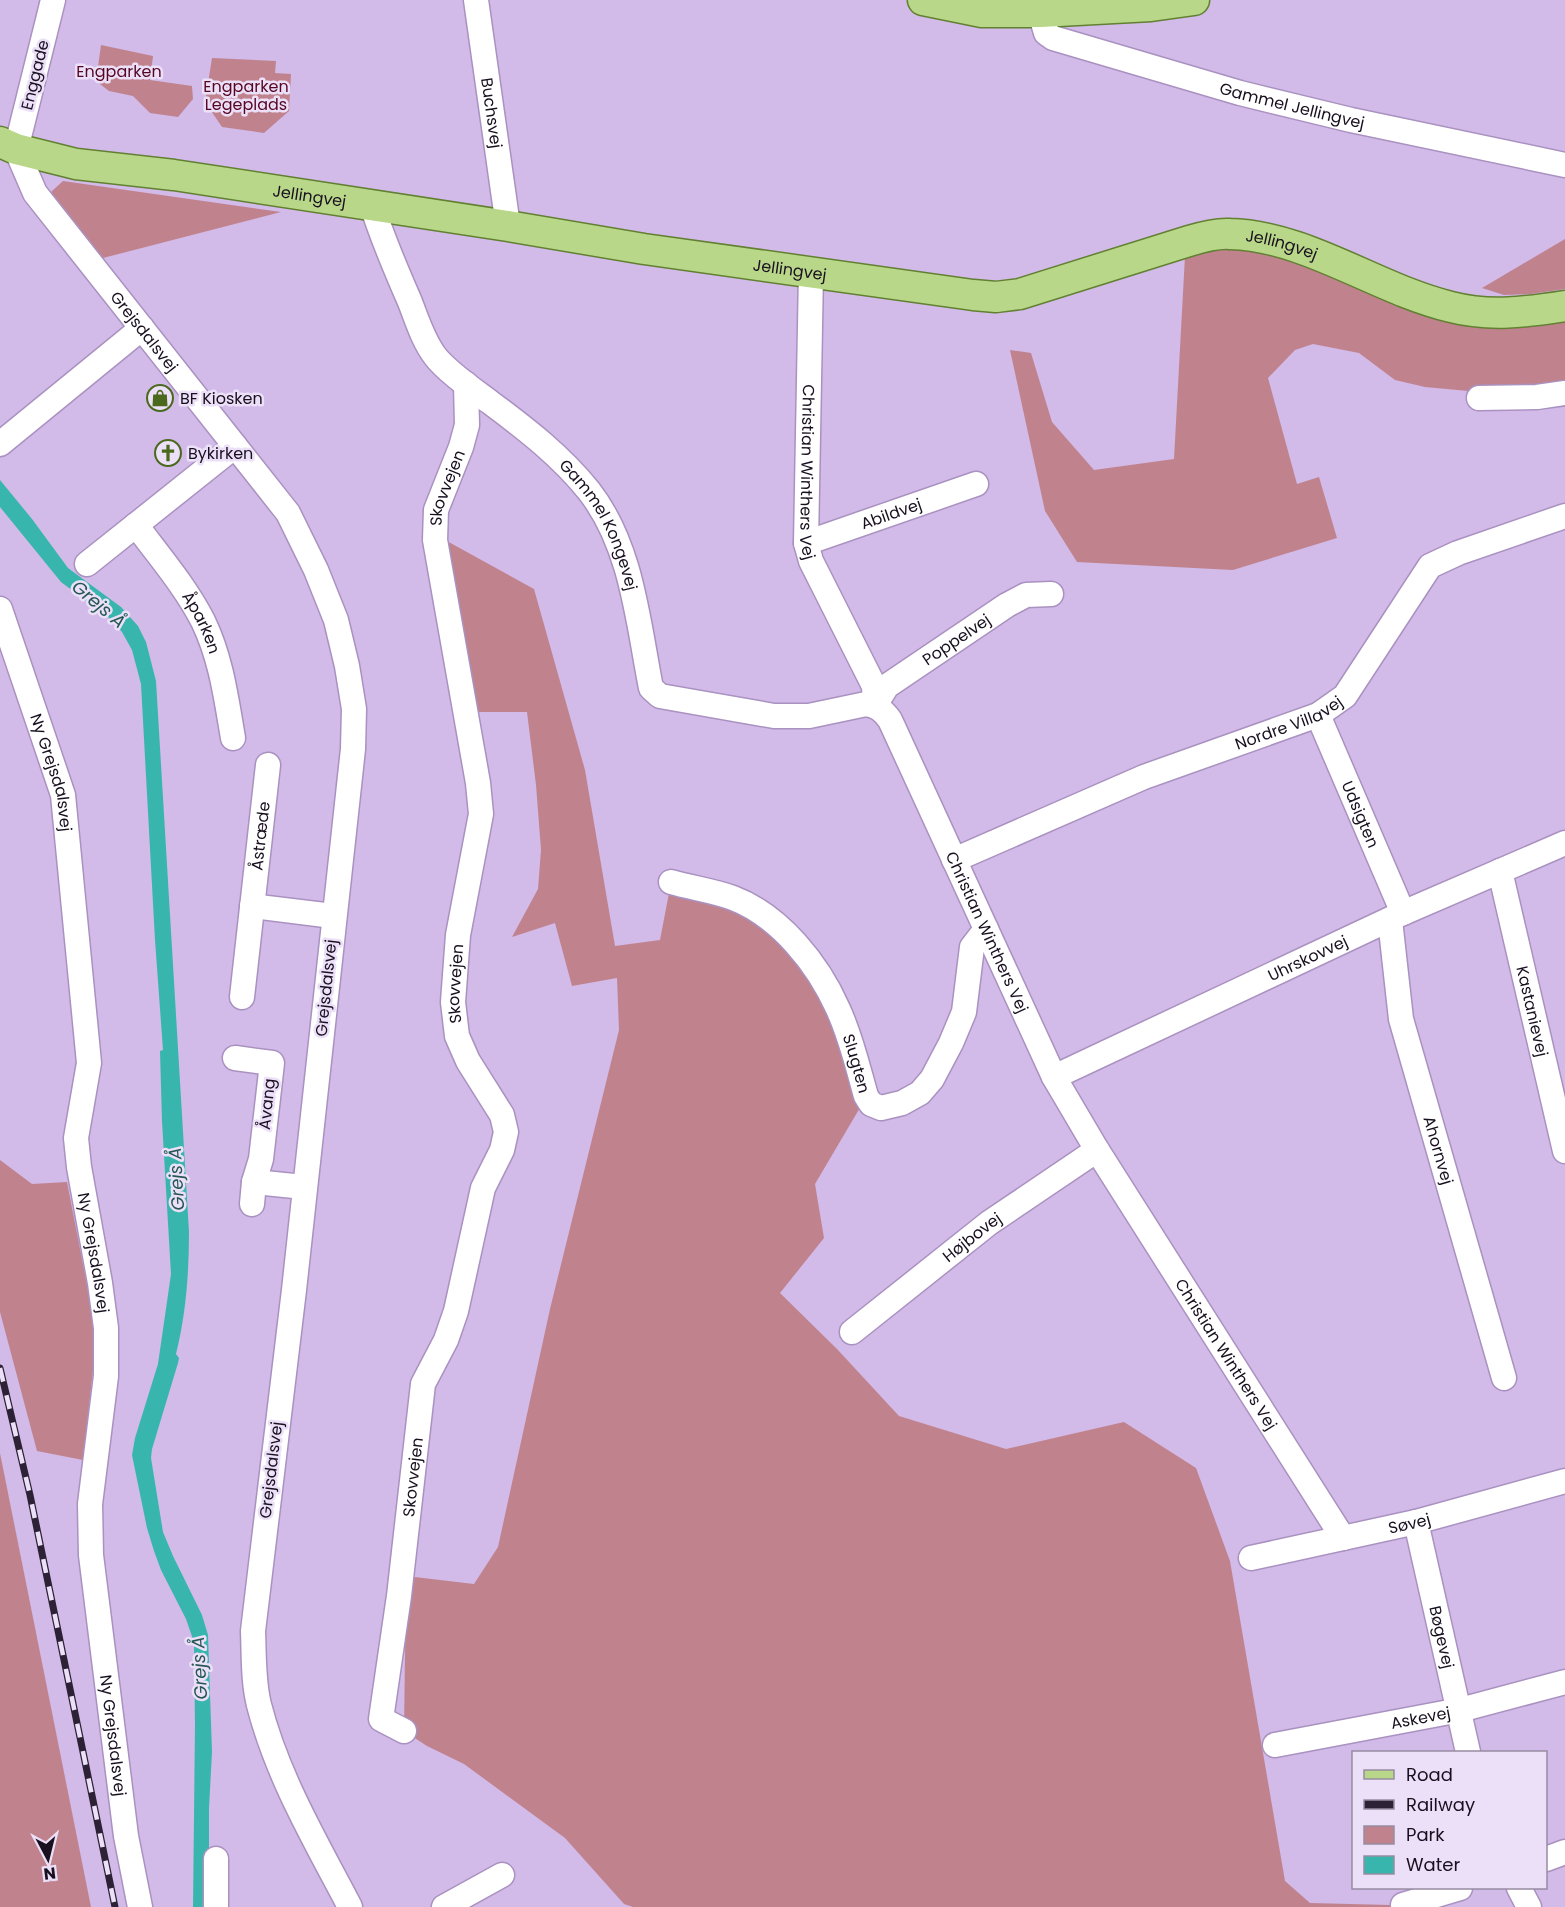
<svg xmlns="http://www.w3.org/2000/svg" width="1565" height="1907" font-family="Poppins,sans-serif">
<rect width="100%" height="100%" fill="#d2bae9"/>
<!-- green -->
<g fill="#c0838e">
<polygon points="101,45 153,56 150,80 192,86 193,99 178,117 150,113 133,96 109,91 96,81"/>
<polygon points="212,58 276,61 275,73 291,74 289,111 264,133 222,127 205,102"/>
<polygon points="63,181 281,212 103,258 51,192"/>
<polygon points="1565,239 1565,289 1531,294 1504,295 1482,288"/>
<polygon points="1247,247 1565,319 1565,384 1479,392 1425,387 1395,380 1359,353 1313,344 1295,350 1268,378 1297,484 1319,477 1337,538 1233,570 1077,562 1045,511 1010,350 1031,353 1052,422 1094,470 1174,459 1185,256 1203,250"/>
<polygon points="445,540 534,589 585,770 615,946 660,940 669,893 743,911 784,946 812,979 831,1013 861,1106 815,1184 824,1238 780,1293 837,1349 899,1416 1006,1449 1124,1422 1196,1468 1230,1561 1285,1881 1310,1903 1390,1905 1391,1907 633,1907 624,1904 565,1838 464,1764 427,1746 404,1731 406,1576 474,1584 498,1547 550,1309 619,1030 617,978 572,986 555,923 512,937 538,889 541,850 536,785 527,712 478,712"/>
<polygon points="0,1160 32,1184 67,1182 89,1295 96,1343 83,1460 37,1451 0,1312"/>
<polygon points="0,1453 91,1907 0,1907"/>
</g>
<!-- water -->
<path fill="#38b6ad" d="M 0,480 L 32,519 L 68,568 L 121,607 L 138,626 L 146,642 L 156,681 L 189,1232 C 189,1273 186,1314 176,1354 L 179,1358 L 178,1363 L 152,1449 L 151,1458 L 163,1532 L 173,1556 L 202,1615 L 208,1635 L 212,1752 L 209,1808 L 209,1907 L 193,1907 L 195,1726 L 194,1642 L 186,1619 L 161,1570 L 154,1551 L 147,1528 L 132,1455 L 135,1438 L 158,1364 L 171,1274 L 162,1121 L 160,1051 L 163,1050 L 155,940 L 141,684 L 132,650 L 122,632 L 108,617 L 61,582 L 0,507 Z"/>
<g fill="none" stroke-linecap="round" stroke-linejoin="round">
<defs>
<g id="minor">
<path id="s1" d="M 53,0 L 16,149 L 35,193 L 288,513 L 316,570 L 336,620 L 347,666 L 354,709 L 353,749 L 294,1290 L 253,1631 C 254,1656 253,1681 259,1705 C 277,1776 316,1842 350,1907"/>
<path id="s2" d="M 476,0 L 508,226"/>
<path id="s3" d="M 1040,12 L 1046,33 L 1053,38 L 1240,93 L 1351,120 L 1565,165"/>
<path id="s4" d="M 372,205 C 382,238 396,270 410,302 C 417,320 423,340 435,356 C 446,371 475,391 491,403 C 526,429 561,456 589,491 C 632,546 638,622 651,688 L 660,696 L 774,716 L 809,716 L 866,704 C 877,706 883,710 890,720 L 1054,1077 L 1097,1150 L 1343,1538"/>
<path id="s5" d="M 811,272 L 806,543 L 811,561 L 874,686 L 875,705"/>
<polyline points="1479,398 1537,397 1565,393"/>
<polyline points="0,444 142,328"/>
<path id="s6" d="M 136,525 C 159,556 185,586 203,621 C 221,658 226,697 233,738"/>
<path id="s7" d="M 806,543 L 976,484"/>
<polyline points="87,564 235,446"/>
<path id="s8" d="M 0,609 L 63,795 L 89,1063 L 76,1138 L 79,1167 L 100,1283 L 106,1328 L 106,1376 L 90,1504 L 91,1555 L 126,1836 L 140,1907"/>
<path id="s9" d="M 875,705 L 887,686 L 1007,605 L 1026,595 L 1051,594"/>
<path id="s10" d="M 1318,715 L 1403,913"/>
<path id="s11" d="M 954,860 L 1144,777 L 1318,715 L 1345,696 L 1430,566 L 1458,553 L 1565,516"/>
<path id="s12" d="M 1500,871 L 1565,1151"/>
<path id="s13" d="M 671,882 C 692,888 714,891 733,898 C 780,916 818,964 838,1009 C 851,1037 858,1068 866,1096 L 871,1104 L 881,1108 L 902,1103 L 920,1093 L 932,1079 L 951,1043 L 964,1012 L 972,947 L 986,929"/>
<polyline points="252,906 333,916"/>
<path id="s14" d="M 1390,920 L 1401,1019 L 1504,1378"/>
<path id="s15" d="M 242,997 L 268,765"/>
<polyline points="235,1058 272,1063 261,1159 254,1182 252,1204"/>
<path id="s16" d="M 1054,1077 L 1403,913 L 1565,843"/>
<polyline points="254,1182 304,1187"/>
<path id="s17" d="M 852,1332 L 989,1223 L 1097,1150"/>
<path id="s18" d="M 1416,1522 L 1468,1752"/>
<path id="s19" d="M 1251,1558 L 1416,1522 L 1565,1481"/>
<path id="s20" d="M 404,1731 L 381,1719 L 399,1596 L 423,1384 L 446,1340 L 456,1311 L 483,1188 L 502,1150 L 506,1132 L 502,1115 L 468,1061 L 457,1036 L 453,1002 L 458,935 L 481,814 L 478,783 L 435,540 L 436,510 L 461,447 L 467,425 L 466,384"/>
<path id="s21" d="M 1275,1745 L 1460,1710 L 1565,1682"/>
<polyline points="1546,1859 1565,1852"/>
<polyline points="1519,1888 1529,1907"/>
<polyline points="1403,1905 1460,1888"/>
<polyline points="216,1907 216,1859"/>
<polyline points="444,1907 502,1875"/>
</g>
<g id="major">
<polyline points="923,0 982,12 1040,12 1151,6 1194,0"/>
<path id="s22" d="M 0,142 L 16,149 L 76,164 L 174,175 L 508,226 L 644,249 L 973,295 L 996,297 L 1020,294 L 1189,241 C 1202,237 1216,233 1230,234 C 1307,236 1376,289 1451,307 C 1490,317 1526,312 1565,306"/>
</g>
</defs>
<!-- minor casing -->
<use href="#minor" stroke="#aa92c0" stroke-width="27"/>
<!-- major casing -->
<use href="#major" stroke="#628031" stroke-width="33"/>
<!-- minor -->
<use href="#minor" stroke="#fff" stroke-width="24"/>
<!-- major -->
<use href="#major" stroke="#b9d789" stroke-width="30"/>
<defs>
<polyline id="rail" points="0,1368 30,1495 115,1907"/>
</defs>
<!-- rail casing -->
<use href="#rail" stroke="#2d2235" stroke-width="7"/>
<!-- rail -->
<use href="#rail" stroke="#ece0f8" stroke-width="4.5" stroke-dasharray="14" stroke-linecap="butt"/>
</g>
<!-- icons -->
<defs>
<symbol id="shop-ring" viewBox="-11 -11 22 22"><circle r="9.5" fill="#ece0f8" stroke="#4b691d" stroke-width="1.5"/><path d="M-5-2.5h2.3a2.7 3.5 0 0 1 5.4 0H5L5.5 6h-11ZM-1.5-2.5h3a1.5 2.3 0 0 0-3 0Z" fill="#4b691d"/></symbol>
<symbol id="church-ring" viewBox="-11 -11 22 22"><circle r="9.5" fill="#ece0f8" stroke="#4b691d" stroke-width="1.5"/><path d="M-1.2-6h2.4v3.5h3.3v2.4h-3.3V6h-2.4V-.1h-3.3v-2.4h3.3Z" fill="#4b691d"/></symbol>
</defs>
<g fill-rule="evenodd">
<use href="#shop-ring" x="145" y="383" width="30" height="30"/>
<use href="#church-ring" x="153" y="438" width="30" height="30"/>
</g>
<g text-anchor="middle" dominant-baseline="central" stroke-width="5" stroke-linejoin="round" paint-order="stroke">
<!-- park labels -->
<g font-size="16" fill="#560622" stroke="#ece0f8">
<text x="119" y="71">Engparken</text>
<text x="246" y="86">Engparken<tspan x="246" dy="18">Legeplads</tspan></text>
</g>
<!-- street labels -->
<g font-size="16" fill="#180f1f" stroke="#ece0f8">
<text transform="translate(35 75) rotate(-76)">Enggade</text>
<text stroke="none"><textPath href="#s3" startOffset="279">Gammel Jellingvej</textPath></text>
<text stroke="none"><textPath href="#s2" startOffset="114">Buchsvej</textPath></text>
<text stroke="none"><textPath href="#s22" startOffset="315">Jellingvej</textPath></text>
<text stroke="none"><textPath href="#s22" startOffset="1305">Jellingvej</textPath></text>
<text stroke="none"><textPath href="#s22" startOffset="801">Jellingvej</textPath></text>
<text stroke="none"><textPath href="#s1" startOffset="378">Grejsdalsvej</textPath></text>
<text stroke="none"><textPath href="#s5" startOffset="200">Christian Winthers Vej</textPath></text>
<text stroke="none"><textPath href="#s20" startOffset="1296">Skovvejen</textPath></text>
<text stroke="none"><textPath href="#s7" startOffset="90">Abildvej</textPath></text>
<text stroke="none"><textPath href="#s4" startOffset="404">Gammel Kongevej</textPath></text>
<text stroke="none"><textPath href="#s6" startOffset="118">Åparken</textPath></text>
<text stroke="none"><textPath href="#s9" startOffset="106">Poppelvej</textPath></text>
<text stroke="none"><textPath href="#s11" startOffset="362">Nordre Villavej</textPath></text>
<text stroke="none"><textPath href="#s8" startOffset="172">Ny Grejsdalsvej</textPath></text>
<text stroke="none"><textPath href="#s10" startOffset="108">Udsigten</textPath></text>
<text stroke="none"><textPath href="#s15" startOffset="162">Åstræde</textPath></text>
<text stroke="none"><textPath href="#s4" startOffset="1062">Christian Winthers Vej</textPath></text>
<text stroke="none"><textPath href="#s16" startOffset="280">Uhrskovvej</textPath></text>
<text stroke="none"><textPath href="#s20" startOffset="792">Skovvejen</textPath></text>
<text transform="translate(326 988) rotate(-84)">Grejsdalsvej</text>
<text stroke="none"><textPath href="#s12" startOffset="144">Kastanievej</textPath></text>
<text stroke="none"><textPath href="#s13" startOffset="278">Slugten</textPath></text>
<text transform="translate(267 1104) rotate(-84)">Åvang</text>
<text stroke="none"><textPath href="#s14" startOffset="236">Ahornvej</textPath></text>
<text stroke="none"><textPath href="#s17" startOffset="153">Højbovej</textPath></text>
<text stroke="none"><textPath href="#s8" startOffset="658">Ny Grejsdalsvej</textPath></text>
<text stroke="none"><textPath href="#s4" startOffset="1548">Christian Winthers Vej</textPath></text>
<text transform="translate(271 1470) rotate(-83)">Grejsdalsvej</text>
<text stroke="none"><textPath href="#s20" startOffset="270">Skovvejen</textPath></text>
<text stroke="none"><textPath href="#s19" startOffset="162">Søvej</textPath></text>
<text stroke="none"><textPath href="#s18" startOffset="118">Bøgevej</textPath></text>
<text stroke="none"><textPath href="#s21" startOffset="148">Askevej</textPath></text>
<text stroke="none"><textPath href="#s8" startOffset="1144">Ny Grejsdalsvej</textPath></text>
</g>
<!-- poi labels -->
<g font-size="16" fill="#180f1f" stroke="#ece0f8" text-anchor="start">
<text x="180" y="398">BF Kiosken</text>
<text x="188" y="453">Bykirken</text>
</g>
<!-- water labels -->
<g font-size="18" font-style="italic" fill="#245753" stroke="#ece0f8">
<text transform="translate(99 604) rotate(40)">Grejs Å</text>
<text transform="translate(176 1179) rotate(-93)">Grejs Å</text>
<text transform="translate(199 1668) rotate(-93)">Grejs Å</text>
</g>
</g>
<!-- legend -->
<rect x="1352" y="1751" width="195" height="138" fill="#ece0f8" stroke="#978ca1" stroke-width="1.5"/>
<rect x="1364" y="1770" width="30" height="9" fill="#b9d789" stroke="#978ca1" stroke-width="1.5"/>
<text x="1406" y="1781" font-size="18" fill="#180f1f">Road</text>
<rect x="1364" y="1800" width="30" height="9" fill="#2d2235" stroke="#978ca1" stroke-width="1.5"/>
<text x="1406" y="1811" font-size="18" fill="#180f1f">Railway</text>
<rect x="1364" y="1826" width="30" height="18" fill="#c0838e" stroke="#978ca1" stroke-width="1.5"/>
<text x="1406" y="1841" font-size="18" fill="#180f1f">Park</text>
<rect x="1364" y="1856" width="30" height="18" fill="#38b6ad" stroke="#978ca1" stroke-width="1.5"/>
<text x="1406" y="1871" font-size="18" fill="#180f1f">Water</text>
<!-- north arrow -->
<g transform="translate(48 1859) rotate(173)" stroke="#ece0f8" stroke-width="4.5" paint-order="stroke">
<path d="M0-4.5L10 22L0 15L-10 22Z" fill="#180f1f"/>
<text y="-9" font-size="16" font-weight="bold" text-anchor="middle" fill="#180f1f">N</text>
</g>
</svg>
